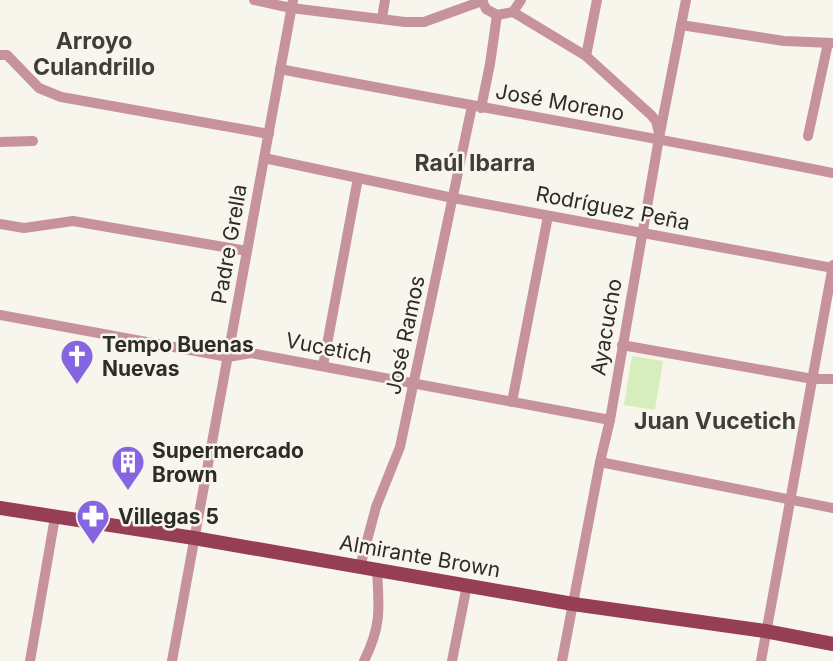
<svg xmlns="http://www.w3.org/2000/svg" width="833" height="661" font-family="Inter,sans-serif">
<rect width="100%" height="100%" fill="#f8f5ec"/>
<!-- green -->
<polygon fill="#d8edbd" points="632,356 663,361 655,410 624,405"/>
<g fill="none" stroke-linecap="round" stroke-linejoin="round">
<!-- minor -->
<g stroke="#c6939d" stroke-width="10">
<polyline points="254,0 291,8 405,22 424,22 482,1"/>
<polyline points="482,0 486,9 497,15 513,12 521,0"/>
<polyline points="513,12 586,56 651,115 656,121 659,133"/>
<polyline points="382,18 385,0"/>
<polyline points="681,25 784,41 833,43"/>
<polyline points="0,55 7,55 39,88 61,97 269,134"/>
<polyline points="586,56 597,0"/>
<path d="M 280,69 C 464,105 649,136 833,173"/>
<polyline points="481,108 490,64 497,15"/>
<polyline points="808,136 828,43"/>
<polyline points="0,142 33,141"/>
<polyline points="264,158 453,198 833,268"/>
<polyline points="0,224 24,228 73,221 247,251"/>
<polyline points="0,315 228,357 251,353 610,420"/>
<polyline points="622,345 813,379 833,379"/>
<polyline points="323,366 358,178"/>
<polyline points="512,402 548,216"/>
<polyline points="600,462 833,508"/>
<polyline points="360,567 376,507 400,447 472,106"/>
<polyline points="30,661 55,517"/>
<polyline points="172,661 293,0"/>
<path d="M 364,661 C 382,625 379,608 377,570"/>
<polyline points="452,661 467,585"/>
<polyline points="562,661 600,462 610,420 659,138 686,0"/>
<polyline points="761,661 833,265"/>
</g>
<!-- major -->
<polyline stroke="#963e56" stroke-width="14" points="0,508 194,538 573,604 765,631 833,644"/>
</g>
<!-- icons -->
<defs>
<symbol id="church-pin" viewBox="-11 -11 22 30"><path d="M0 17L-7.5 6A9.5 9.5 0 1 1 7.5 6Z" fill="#8565e1" stroke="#f8f5ec"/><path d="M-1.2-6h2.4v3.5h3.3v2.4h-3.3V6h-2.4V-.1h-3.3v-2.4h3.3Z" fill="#fff"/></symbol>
<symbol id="building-pin" viewBox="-11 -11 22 30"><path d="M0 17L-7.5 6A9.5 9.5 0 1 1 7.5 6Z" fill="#8565e1" stroke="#f8f5ec"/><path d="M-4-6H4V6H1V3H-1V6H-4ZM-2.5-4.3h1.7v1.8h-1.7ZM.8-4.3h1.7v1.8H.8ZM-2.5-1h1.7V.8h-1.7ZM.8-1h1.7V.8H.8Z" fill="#fff"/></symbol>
<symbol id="pharmacy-pin" viewBox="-11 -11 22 30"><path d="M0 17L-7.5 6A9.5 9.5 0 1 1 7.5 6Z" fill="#8565e1" stroke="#f8f5ec"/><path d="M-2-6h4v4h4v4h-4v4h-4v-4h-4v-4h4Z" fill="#fff"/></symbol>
</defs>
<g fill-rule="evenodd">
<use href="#church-pin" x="58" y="337" width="38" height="52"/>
<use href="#building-pin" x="109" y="443" width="38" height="52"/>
<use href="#pharmacy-pin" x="74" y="497" width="38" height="52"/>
</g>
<g text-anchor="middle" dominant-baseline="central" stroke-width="5" stroke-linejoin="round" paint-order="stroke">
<!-- street labels -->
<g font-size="21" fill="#2d2c29" stroke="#f8f5ec">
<text transform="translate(560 102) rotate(10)">José Moreno</text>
<text transform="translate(613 208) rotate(11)">Rodríguez Peña</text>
<text transform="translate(229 244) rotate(-80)">Padre Grella</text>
<text transform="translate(606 327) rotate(-80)">Ayacucho</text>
<text transform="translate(405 335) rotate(-78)">José Ramos</text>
<text transform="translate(329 348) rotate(11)">Vucetich</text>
<text transform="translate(420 556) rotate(10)">Almirante Brown</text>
</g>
<!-- poi labels -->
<g font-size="21" font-weight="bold" fill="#2d2c29" stroke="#f8f5ec" text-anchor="start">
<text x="102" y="344">Tempo Buenas<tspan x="102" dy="24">Nuevas</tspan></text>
<text x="152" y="450">Supermercado<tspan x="152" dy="24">Brown</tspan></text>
<text x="118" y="516">Villegas 5</text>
</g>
<!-- neighbourhood labels -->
<g font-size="23" font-weight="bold" fill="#403e37" stroke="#f8f5ec">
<text x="94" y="41">Arroyo<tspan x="94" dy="26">Culandrillo</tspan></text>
<text x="475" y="163">Raúl Ibarra</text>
<text x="715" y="421">Juan Vucetich</text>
</g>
</g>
</svg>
